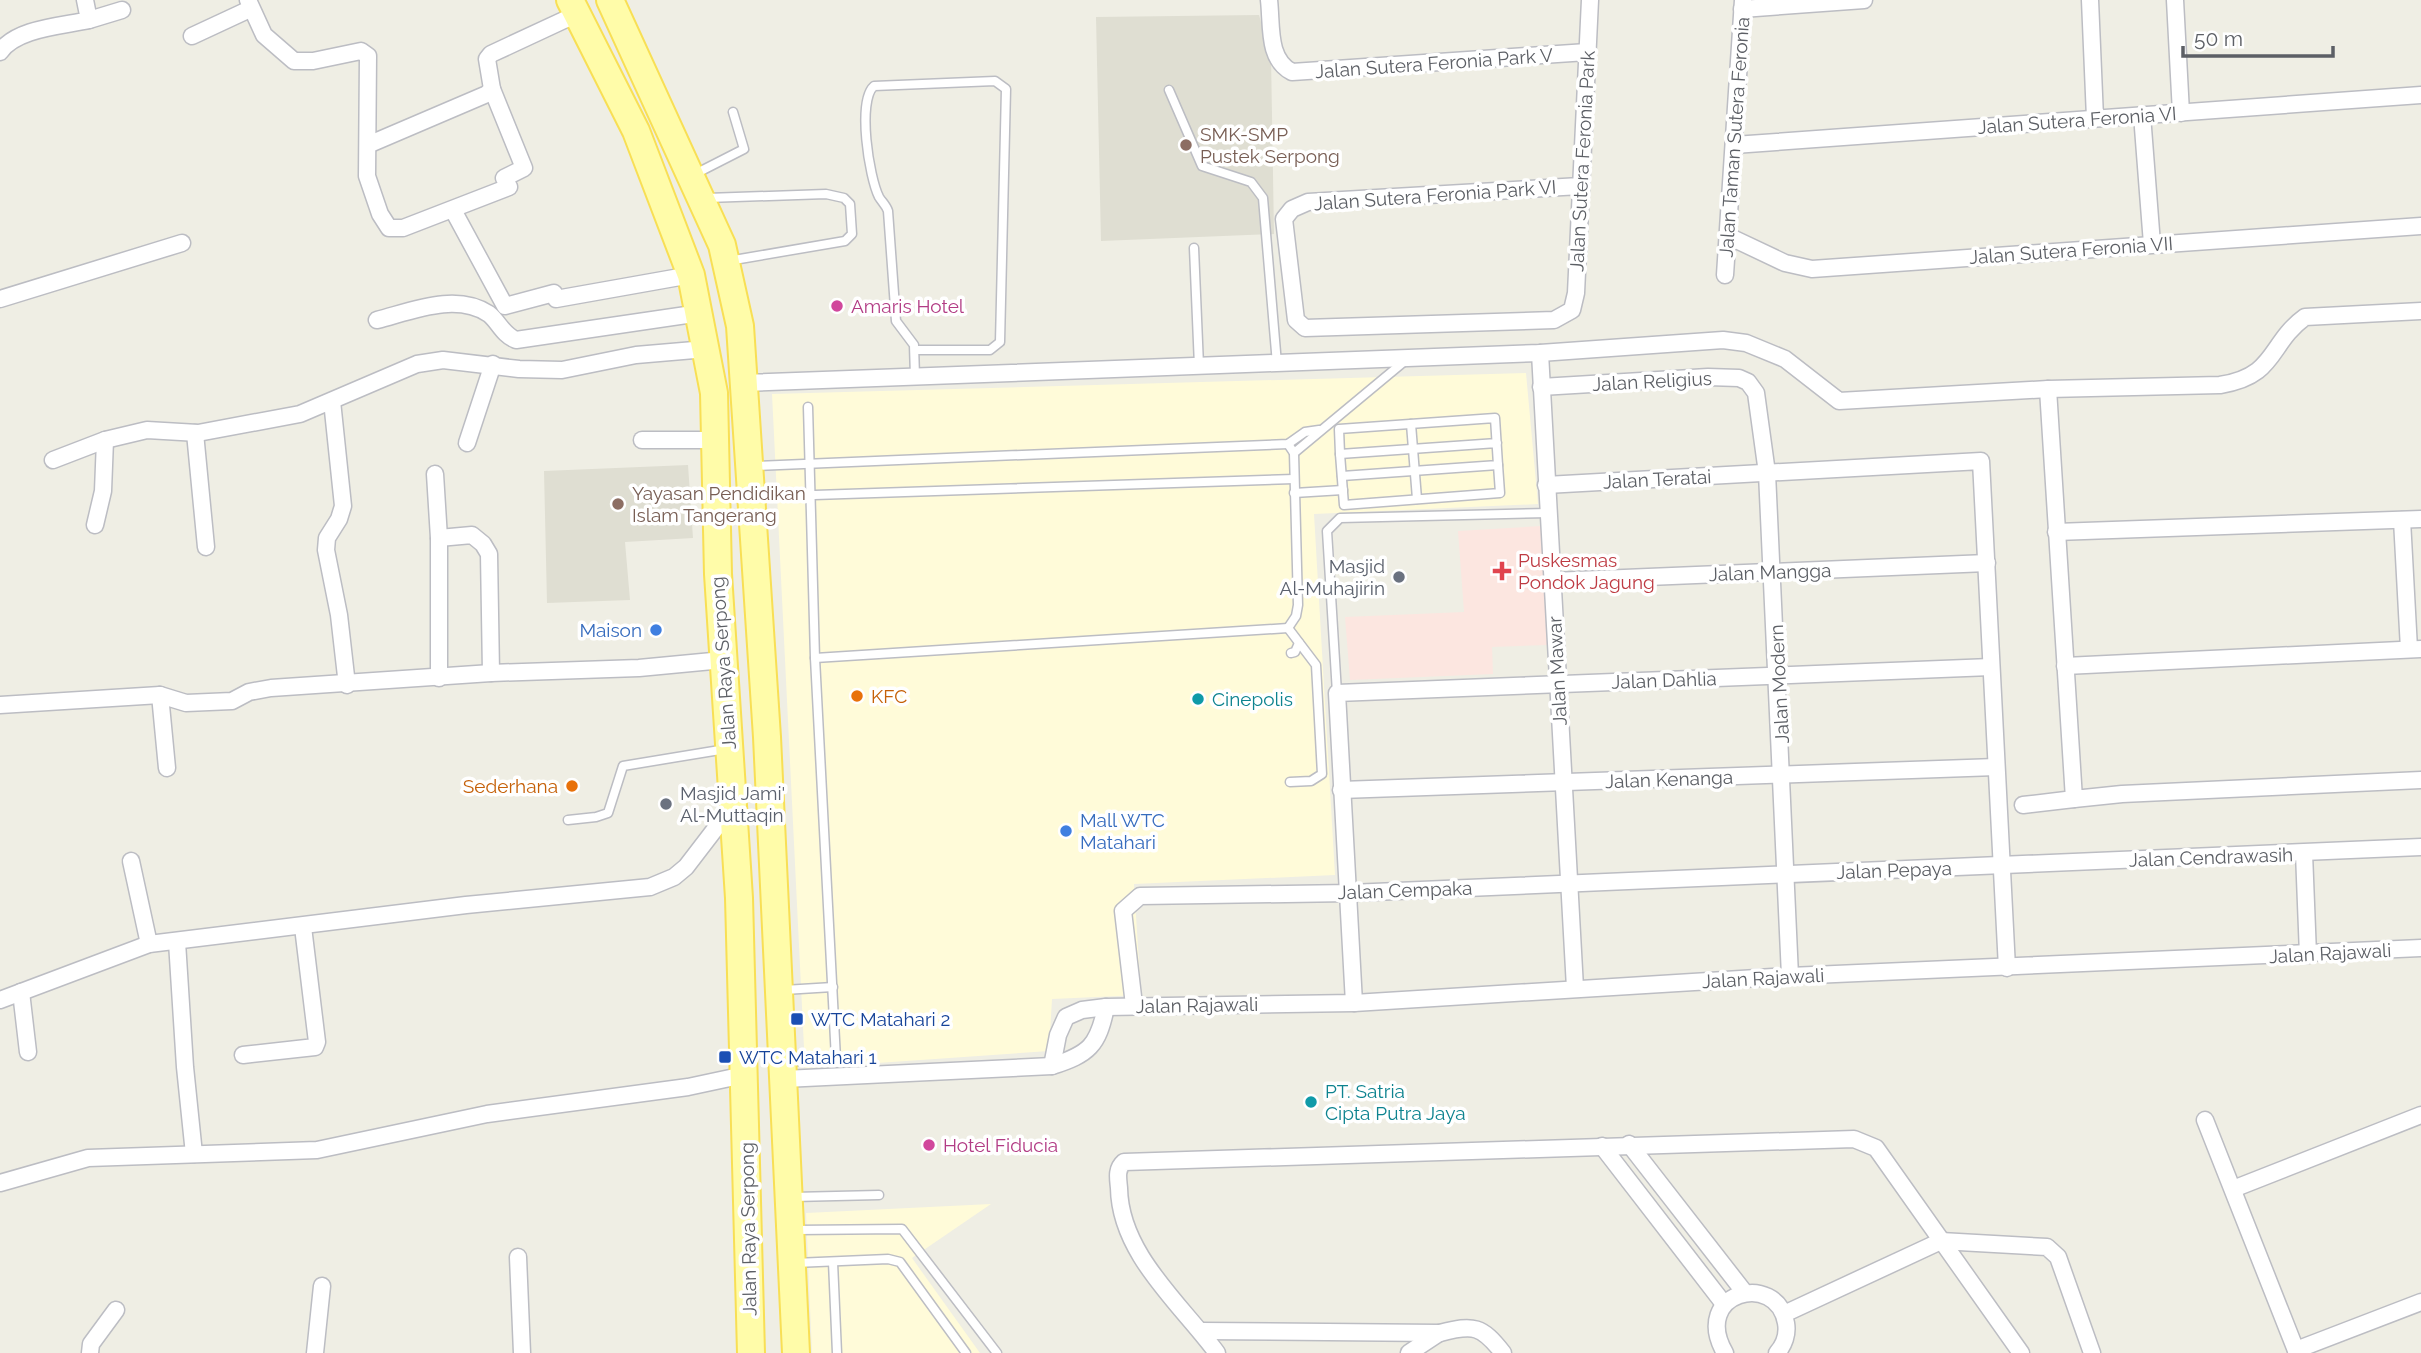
<svg xmlns="http://www.w3.org/2000/svg" width="2421" height="1353" font-family="Raleway,sans-serif">
<rect width="100%" height="100%" fill="#efeee4"/>
<!-- commercial -->
<g fill="#fffbd9">
<polygon points="1526,373 1538,504 1314,514 1335,875 1134,884 1141,995 1052,999 1049,1051 805,1068 772,394"/>
<polygon points="991,1204 912,1258 980,1353 812,1353 806,1213"/>
</g>
<!-- education -->
<g fill="#dfded2">
<polygon points="1259,15 1271,57 1274,234 1101,241 1096,17"/>
<polygon points="688,465 693,538 625,542 630,600 547,603 544,471"/>
</g>
<!-- medical -->
<polygon fill="#fce6e0" points="1541,526 1547,645 1492,647 1493,674 1350,680 1345,617 1464,612 1458,531"/>
<g fill="none" stroke-linecap="round" stroke-linejoin="round">
<defs>
<g id="service">
<polyline points="1169,90 1202,166 1251,182 1263,198 1277,364"/>
<polyline points="695,174 744,149 733,112"/>
<polyline points="707,198 826,194 844,198 850,204 852,234 845,241 728,261"/>
<polyline points="1194,248 1199,366"/>
<path d="M 915,377 L 914,345 L 896,321 L 888,211 C 886,205 882,202 879,197 C 869,177 857,101 874,86 L 995,81 L 1006,89 L 1000,342 L 990,350 L 915,350"/>
<polyline points="1411,424 1417,499"/>
<polyline points="1294,453 1406,360"/>
<polyline points="1340,454 1344,505 1500,493 1498,465"/>
<polyline points="753,466 1288,444 1305,432 1319,430"/>
<polyline points="1342,476 1498,465 1495,418 1339,429 1340,454 1497,443"/>
<polyline points="1294,493 1343,490"/>
<polyline points="754,497 1294,479"/>
<polyline points="1288,628 1316,665 1322,774 1311,781 1290,782"/>
<polyline points="1288,628 1296,616 1298,605 1294,453 1288,444"/>
<polyline points="1291,653 1295,652 1299,643"/>
<polyline points="815,658 1288,628"/>
<polyline points="1337,693 1327,531 1340,518 1549,513"/>
<polyline points="568,820 596,817 608,813 623,766 726,749"/>
<polyline points="784,990 833,987"/>
<polyline points="784,1062 836,1059 815,658 808,407"/>
<polyline points="793,1197 879,1195"/>
<polyline points="796,1230 902,1229 997,1353"/>
<polyline points="833,1262 837,1353"/>
<polyline points="795,1263 888,1259 900,1262 966,1353"/>
</g>
<g id="minor">
<polyline points="248,0 264,35 294,61 313,61 361,51 368,56 367,176 380,214 389,228 403,228 509,187 504,178 524,168 492,89"/>
<path d="M 1269,0 C 1272,26 1267,59 1292,72 L 1587,52"/>
<polyline points="2090,0 2095,118"/>
<polyline points="2175,0 2181,113"/>
<polyline points="1742,9 1864,0"/>
<polyline points="89,20 122,10"/>
<polyline points="192,36 250,9"/>
<path d="M 0,52 C 16,28 63,26 89,20 L 85,0"/>
<polyline points="2142,115 2152,244"/>
<polyline points="370,144 487,94 492,89 487,59 491,54 577,14"/>
<polyline points="1734,145 2421,95"/>
<polyline points="1580,186 1308,202 1292,209 1284,219 1296,320 1305,328 1554,320 1572,310 1576,293 1590,0"/>
<polyline points="453,210 505,306 554,293 556,299 691,275"/>
<polyline points="1728,236 1785,263 1812,269 2421,226"/>
<polyline points="1725,275 1743,0"/>
<polyline points="0,299 182,243"/>
<path d="M 377,320 C 412,311 456,292 489,314 C 499,322 502,334 516,340 L 700,313"/>
<polyline points="1540,353 1575,988"/>
<path d="M 745,383 L 1540,353 L 1723,340 L 1746,343 L 1785,359 L 1839,401 L 2048,389 L 2220,385 C 2277,376 2268,344 2305,317 L 2421,311"/>
<polyline points="1541,387 1708,377 1739,378 1748,382 1756,393 1767,473 1790,976"/>
<polyline points="2048,389 2074,799 2122,794 2421,780"/>
<polyline points="332,401 343,506 339,519 327,538 326,550 339,615 347,685"/>
<polyline points="195,433 206,547"/>
<polyline points="642,440 715,440"/>
<polyline points="467,443 493,364"/>
<polyline points="53,460 105,440 147,430 198,433 300,414 417,364 443,360 519,369 562,370 636,355 706,349"/>
<polyline points="435,474 439,538 439,678"/>
<polyline points="1546,485 1981,461 2007,968"/>
<polyline points="2402,520 2409,649"/>
<polyline points="95,525 103,491 105,440"/>
<polyline points="2056,532 2421,519"/>
<polyline points="439,538 472,535 483,544 489,554 491,673"/>
<polyline points="1552,581 1987,563"/>
<polyline points="2065,666 2421,649"/>
<polyline points="160,695 167,768"/>
<polyline points="0,705 160,695 186,703 232,701 249,692 271,688 491,673 639,668 723,660"/>
<polyline points="1341,790 1996,767"/>
<polyline points="2023,805 2074,799"/>
<polyline points="2304,853 2308,955"/>
<polyline points="131,861 149,944"/>
<polyline points="177,942 185,1067 194,1154"/>
<polyline points="21,992 28,1052"/>
<polyline points="0,1000 149,944 466,905 650,887 674,877 686,867 732,807"/>
<polyline points="1354,1003 1337,693 1991,667"/>
<polyline points="1134,1005 1123,911 1140,896 1350,893 2421,847"/>
<polyline points="243,1055 315,1047 317,1042 303,927"/>
<polyline points="1052,1066 1058,1035 1066,1017 1082,1010 1106,1007 1354,1003 1790,976 2421,948"/>
<path d="M 784,1079 L 1052,1066 C 1089,1054 1098,1046 1106,1007"/>
<polyline points="2205,1120 2297,1353"/>
<polyline points="1629,1144 1745,1293"/>
<polyline points="1602,1146 1724,1304"/>
<polyline points="0,1183 88,1158 317,1150 487,1114 688,1087 744,1075"/>
<polyline points="2233,1189 2421,1115"/>
<polyline points="518,1257 522,1353"/>
<polyline points="1784,1314 1941,1241 2047,1247 2058,1257 2092,1353"/>
<path d="M 1201,1331 L 1440,1333 C 1474,1324 1482,1326 1503,1353"/>
<polyline points="2296,1350 2421,1302"/>
<polyline points="90,1353 91,1344 116,1310"/>
<polyline points="315,1353 322,1286"/>
<path d="M 1217,1353 C 1181,1304 1120,1254 1119,1188 C 1118,1178 1116,1169 1124,1162 L 1854,1139 L 1876,1148 L 2021,1353"/>
<polyline points="1409,1353 1439,1333"/>
<path d="M 1725,1353 C 1690,1292 1777,1270 1786,1323 C 1788,1334 1784,1345 1777,1353"/>
</g>
<g id="primary">
<polyline points="570,0 636,131 691,275 714,393 718,574 739,898 751,1353"/>
<polyline points="610,0 722,245 740,326 767,737 796,1353"/>
</g>
</defs>
<!-- service casing -->
<use href="#service" stroke="#bcbdc3" stroke-width="11"/>
<!-- minor casing -->
<use href="#minor" stroke="#bcbdc3" stroke-width="19"/>
<!-- primary casing -->
<use href="#primary" stroke="#f8df55" stroke-width="30"/>
<!-- service -->
<use href="#service" stroke="#fff" stroke-width="8"/>
<!-- minor -->
<use href="#minor" stroke="#fff" stroke-width="16"/>
<!-- primary -->
<use href="#primary" stroke="#fffca9" stroke-width="26"/>
</g>
<!-- markers -->
<g fill="#8d6e63" stroke="#fff" stroke-width="2.5">
<circle cx="1186" cy="145" r="7"/>
<circle cx="618" cy="504" r="7"/>
</g>
<g fill="#d1479c" stroke="#fff" stroke-width="2.5">
<circle cx="837" cy="306" r="7"/>
<circle cx="929" cy="1145" r="7"/>
</g>
<path fill="#e0444e" stroke="#fff" stroke-width="2.5" d="M1498.5 560.5h7v7h7v7h-7v7h-7v-7h-7v-7h7z"/>
<g fill="#6b7280" stroke="#fff" stroke-width="2.5">
<circle cx="1399" cy="577" r="7"/>
<circle cx="666" cy="804" r="7"/>
</g>
<g fill="#3f7fe0" stroke="#fff" stroke-width="2.5">
<circle cx="656" cy="630" r="7"/>
<circle cx="1066" cy="831" r="7"/>
</g>
<g fill="#e8710a" stroke="#fff" stroke-width="2.5">
<circle cx="857" cy="696" r="7"/>
<circle cx="572" cy="786" r="7"/>
</g>
<g fill="#0f9aa8" stroke="#fff" stroke-width="2.5">
<circle cx="1198" cy="699" r="7"/>
<circle cx="1311" cy="1102" r="7"/>
</g>
<g fill="#1a4fb4" stroke="#fff" stroke-width="2.5">
<rect x="790" y="1012" width="14" height="14" rx="3.5"/>
<rect x="718" y="1050" width="14" height="14" rx="3.5"/>
</g>
<g text-anchor="middle" dominant-baseline="central" stroke-width="7" stroke-linejoin="round" paint-order="stroke">
<!-- street labels -->
<g font-size="19" fill="#5c5f65" stroke="#fff">
<text transform="translate(1434 63) rotate(-4)">Jalan Sutera Feronia Park V</text>
<text transform="translate(2077 120) rotate(-4)">Jalan Sutera Feronia VI</text>
<text transform="translate(1734 137) rotate(-86)">Jalan Taman Sutera Feronia</text>
<text transform="translate(1582 161) rotate(-87)">Jalan Sutera Feronia Park</text>
<text transform="translate(1435 195) rotate(-4)">Jalan Sutera Feronia Park VI</text>
<text transform="translate(2071 250) rotate(-4)">Jalan Sutera Feronia VII</text>
<text transform="translate(1652 381) rotate(-3)">Jalan Religius</text>
<text transform="translate(1657 479) rotate(-3)">Jalan Teratai</text>
<text transform="translate(1770 572) rotate(-2)">Jalan Mangga</text>
<text transform="translate(723 663) rotate(-94)">Jalan Raya Serpong</text>
<text transform="translate(1557 671) rotate(-93)">Jalan Mawar</text>
<text transform="translate(1664 680) rotate(-2)">Jalan Dahlia</text>
<text transform="translate(1779 684) rotate(-93)">Jalan Modern</text>
<text transform="translate(1669 779) rotate(-2)">Jalan Kenanga</text>
<text transform="translate(2211 857) rotate(-2)">Jalan Cendrawasih</text>
<text transform="translate(1894 870) rotate(-2)">Jalan Pepaya</text>
<text transform="translate(1405 890) rotate(-2)">Jalan Cempaka</text>
<text transform="translate(2330 953) rotate(-3)">Jalan Rajawali</text>
<text transform="translate(1763 978) rotate(-3)">Jalan Rajawali</text>
<text transform="translate(1197 1005) rotate(-1)">Jalan Rajawali</text>
<text transform="translate(748 1229) rotate(-91)">Jalan Raya Serpong</text>
</g>
<!-- education labels -->
<g font-size="19" fill="#785e54" stroke="#fff" text-anchor="start">
<text x="1200" y="134">SMK-SMP<tspan x="1200" dy="22">Pustek Serpong</tspan></text>
<text x="632" y="493">Yayasan Pendidikan<tspan x="632" dy="22">Islam Tangerang</tspan></text>
</g>
<!-- hotel labels -->
<g font-size="19" fill="#b23c85" stroke="#fff" text-anchor="start">
<text x="851" y="306">Amaris Hotel</text>
<text x="943" y="1145">Hotel Fiducia</text>
</g>
<!-- health labels -->
<g font-size="19" fill="#be3a42" stroke="#fff" text-anchor="start">
<text x="1518" y="560">Puskesmas<tspan x="1518" dy="22">Pondok Jagung</tspan></text>
</g>
<!-- worship labels -->
<g font-size="19" fill="#5b616d" stroke="#fff" text-anchor="end">
<text x="1385" y="566">Masjid<tspan x="1385" dy="22">Al-Muhajirin</tspan></text>
<text x="680" y="793" text-anchor="start">Masjid Jami'<tspan x="680" dy="22">Al-Muttaqin</tspan></text>
</g>
<!-- shop labels -->
<g font-size="19" fill="#366cbe" stroke="#fff" text-anchor="end">
<text x="642" y="630">Maison</text>
<text x="1080" y="820" text-anchor="start">Mall WTC<tspan x="1080" dy="22">Matahari</tspan></text>
</g>
<!-- food labels -->
<g font-size="19" fill="#c56008" stroke="#fff" text-anchor="start">
<text x="871" y="696">KFC</text>
<text x="558" y="786" text-anchor="end">Sederhana</text>
</g>
<!-- culture labels -->
<g font-size="19" fill="#0d838f" stroke="#fff" text-anchor="start">
<text x="1212" y="699">Cinepolis</text>
<text x="1325" y="1091">PT. Satria<tspan x="1325" dy="22">Cipta Putra Jaya</tspan></text>
</g>
<!-- transit labels -->
<g font-size="19" fill="#164399" stroke="#fff" text-anchor="start">
<text x="811" y="1019">WTC Matahari 2</text>
<text x="739" y="1057">WTC Matahari 1</text>
</g>
</g>
<!-- scale -->
<path d="M2183 46v10h150v-10" fill="none" stroke="#5c5f65" stroke-width="3.5"/>
<text x="2194" y="46" font-size="21" fill="#5c5f65" stroke="#ffffff" stroke-width="5" paint-order="stroke">50 m</text>
</svg>
